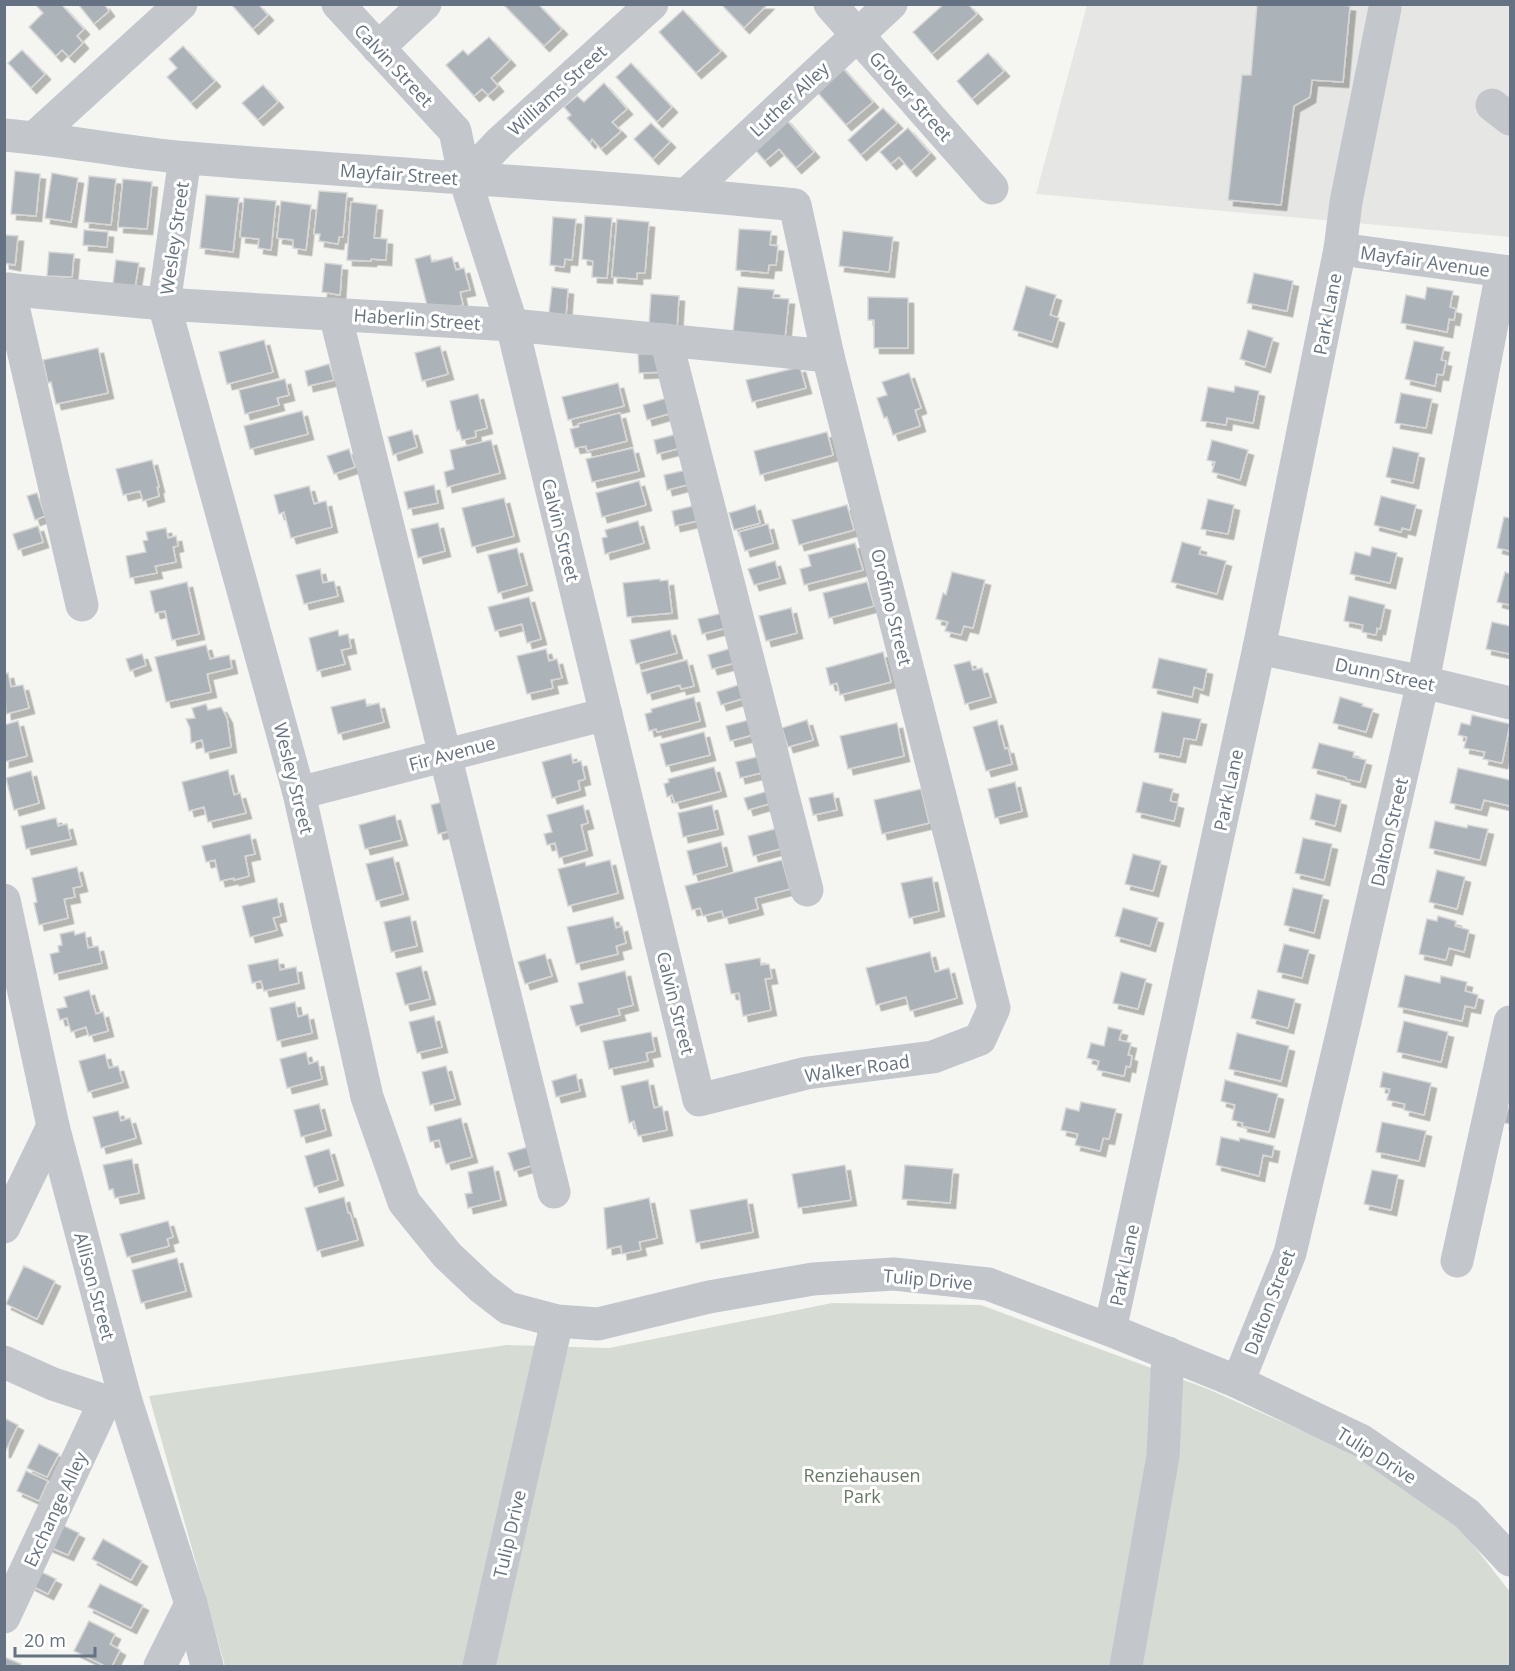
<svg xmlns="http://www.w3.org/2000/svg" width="1515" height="1671" font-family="'Open Sans',sans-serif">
<defs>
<filter id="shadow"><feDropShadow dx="5.5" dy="5.5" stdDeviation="0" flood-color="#0004"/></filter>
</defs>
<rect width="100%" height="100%" fill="#f5f6f2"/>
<!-- built -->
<polygon fill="#e6e7e5" points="1087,5 1510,5 1510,237 1036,194"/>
<!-- green -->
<polygon fill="#d6dcd3" points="832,1303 981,1305 1208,1389 1354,1454 1457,1524 1510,1592 1510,1666 225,1666 149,1396 507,1345 609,1348"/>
<!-- building -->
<g fill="#abb2b8" stroke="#d6d7d4" stroke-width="1.5" filter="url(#shadow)">
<polygon points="35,4 61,4 84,29 77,36 83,43 69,57 62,50 56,56 29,27 43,13"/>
<polygon points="78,4 104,4 109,11 94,24"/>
<polygon points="231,4 258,4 268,15 253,29"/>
<polygon points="506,4 538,4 562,29 544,46 505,6"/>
<polygon points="721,4 768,4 744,28"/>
<polygon points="944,4 968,4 977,14 932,54 913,32"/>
<polygon points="1257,4 1332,4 1350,6 1343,82 1312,80 1310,97 1294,106 1281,205 1228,200 1242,75 1251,75"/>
<polygon points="683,10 721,51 696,73 659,32"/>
<polygon points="489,37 510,60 491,78 498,86 488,95 482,89 474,96 446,65 463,50 468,55"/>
<polygon points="183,46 215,81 191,103 167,77 177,68 169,59"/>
<polygon points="22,50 45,74 31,88 8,63"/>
<polygon points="988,53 1004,71 972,99 957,81"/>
<polygon points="631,63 672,107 657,122 616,77"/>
<polygon points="838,63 873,102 846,125 812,86"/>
<polygon points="604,83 627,109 612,122 621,131 601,149 592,139 590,143 567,118 571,115 564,107 577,96 584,102"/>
<polygon points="263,85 278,102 258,120 242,103"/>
<polygon points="883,108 897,123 861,155 848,140"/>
<polygon points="785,118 814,152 796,168 779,149 765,161 752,146"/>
<polygon points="651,123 670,142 653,159 634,139"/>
<polygon points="908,128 930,153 911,171 899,157 891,164 880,152"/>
<polygon points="15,171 40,174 36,216 11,214"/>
<polygon points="52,173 78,178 71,222 45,218"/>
<polygon points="89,176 116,179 111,225 84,222"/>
<polygon points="123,179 152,182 147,229 118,227"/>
<polygon points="319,191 347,193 343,237 339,237 338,244 319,241 320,234 314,234"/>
<polygon points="206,195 239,198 233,252 200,248"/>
<polygon points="244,198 276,201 271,250 258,248 259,239 240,237"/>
<polygon points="281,201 311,205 306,250 293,248 293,240 277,238"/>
<polygon points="351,202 377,205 374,238 387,239 386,260 371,259 371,261 347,260"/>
<polygon points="585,216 612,218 607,278 592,277 593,261 582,259"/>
<polygon points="553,217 576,219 572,260 565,259 564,267 550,265"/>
<polygon points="617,219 649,222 645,273 637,273 637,279 612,277"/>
<polygon points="739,229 771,231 770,245 778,246 776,265 769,265 768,273 736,270"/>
<polygon points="84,230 108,232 107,247 83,245"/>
<polygon points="843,231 893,237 889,272 839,266"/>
<polygon points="4,235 18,236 15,265 4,263"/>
<polygon points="49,252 74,254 72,277 47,276"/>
<polygon points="430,255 432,262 452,257 456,270 464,268 470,290 460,292 463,305 429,313 415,259"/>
<polygon points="116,260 139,263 135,287 113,284"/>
<polygon points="325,263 342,265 340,295 322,292"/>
<polygon points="1254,273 1293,281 1287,311 1247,303"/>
<polygon points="1026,286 1056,295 1050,315 1059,318 1052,342 1013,330"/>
<polygon points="552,287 568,289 566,315 549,313"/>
<polygon points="738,287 774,290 773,298 789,299 785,337 733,332"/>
<polygon points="1427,287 1453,291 1450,307 1456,309 1454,320 1449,319 1447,332 1401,323 1406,295 1425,299"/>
<polygon points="651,294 679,296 677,327 649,325"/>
<polygon points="868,297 908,298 908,348 874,348 874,320 868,320"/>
<polygon points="1248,330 1273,338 1265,367 1240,359"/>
<polygon points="264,340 273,372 227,384 219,352"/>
<polygon points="1414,341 1444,347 1441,360 1446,361 1443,375 1437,374 1435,386 1405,379"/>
<polygon points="440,346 448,374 422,381 415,353"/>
<polygon points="98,348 108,393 56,404 51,382 48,383 43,360"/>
<polygon points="663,353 664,372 639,373 638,354"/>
<polygon points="329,364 334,380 308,386 305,371"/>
<polygon points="800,367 806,388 752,402 746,380"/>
<polygon points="909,373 921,408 915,410 920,426 893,435 887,417 884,418 877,398 887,395 882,382"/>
<polygon points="285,379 289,395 277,398 279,405 245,414 239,390"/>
<polygon points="618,383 624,406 568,420 562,397"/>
<polygon points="1235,386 1259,391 1253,423 1227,418 1226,425 1201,421 1208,387 1234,392"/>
<polygon points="1401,393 1432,399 1426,428 1395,423"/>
<polygon points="478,394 487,428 475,431 476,437 462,440 459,430 457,431 450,401"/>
<polygon points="667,398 672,413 647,420 643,405"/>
<polygon points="302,411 308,434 250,449 244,426"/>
<polygon points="620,413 627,441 587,451 586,446 575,448 570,429 579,427 578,424"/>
<polygon points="412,430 417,447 393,455 388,437"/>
<polygon points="827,432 833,455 760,475 754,451"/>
<polygon points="677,434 681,448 657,454 654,440"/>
<polygon points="491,440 500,473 447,487 444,472 454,469 450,450"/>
<polygon points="1212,440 1248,450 1240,480 1212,472 1215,462 1207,460"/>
<polygon points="1393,447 1419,453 1413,483 1386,477"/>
<polygon points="633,448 639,471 592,482 586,459"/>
<polygon points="349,449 355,467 334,474 327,456"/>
<polygon points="152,460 159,487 157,487 159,496 143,501 140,491 123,495 116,469"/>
<polygon points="687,470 691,484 667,490 664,475"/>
<polygon points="639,481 646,505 602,517 596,493"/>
<polygon points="434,485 438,503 408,509 404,492"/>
<polygon points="309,486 314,504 326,501 332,527 291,538 284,512 279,514 274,495"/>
<polygon points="37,493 45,516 35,520 27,496"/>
<polygon points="1381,496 1416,505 1410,530 1402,528 1401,532 1374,525"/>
<polygon points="504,498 514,536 472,547 462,508"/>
<polygon points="1208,499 1234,505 1228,534 1201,529"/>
<polygon points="755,505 760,523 734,530 729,513"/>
<polygon points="847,505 854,530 799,545 792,520"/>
<polygon points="693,506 697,521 675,526 672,511"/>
<polygon points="1504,517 1510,518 1510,551 1497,548"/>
<polygon points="638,521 644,543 605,554 602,538 607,537 605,530"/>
<polygon points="438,523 445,551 418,558 411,529"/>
<polygon points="768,524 773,543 745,551 739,532"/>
<polygon points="38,526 43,542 18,550 13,534"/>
<polygon points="166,528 168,538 176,536 178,546 173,547 176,562 155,566 157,573 130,578 126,556 146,552 143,541 148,540 146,532"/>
<polygon points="1182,542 1201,547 1199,554 1226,561 1217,594 1171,582"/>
<polygon points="855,543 863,570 804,585 800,569 811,566 808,555"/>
<polygon points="1372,547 1397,553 1390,583 1350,574 1355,552 1370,556"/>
<polygon points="517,548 527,585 498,593 488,555"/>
<polygon points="775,561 780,578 754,585 748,569"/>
<polygon points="320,569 323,583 334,581 338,596 304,604 296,575"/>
<polygon points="952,572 985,580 973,628 964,626 961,635 945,631 948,622 936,619 943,593 946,595"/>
<polygon points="1505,572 1510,574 1510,605 1497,602"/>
<polygon points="660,579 660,581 668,580 672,613 627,617 623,583"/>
<polygon points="187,582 199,634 172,640 165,611 155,613 150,591"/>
<polygon points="867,582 874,606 829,618 823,593"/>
<polygon points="1349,596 1385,605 1380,629 1377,628 1376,635 1362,632 1363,625 1344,621"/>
<polygon points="529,597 541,639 527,643 522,624 495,631 488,607"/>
<polygon points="791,608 797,633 766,641 759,616"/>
<polygon points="723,613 726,628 702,634 698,619"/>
<polygon points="1492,622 1510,626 1510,654 1486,649"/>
<polygon points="338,630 339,636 348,634 351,648 341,650 345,664 317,671 309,638"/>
<polygon points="670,630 677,653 636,664 630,640"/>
<polygon points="206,645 210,659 229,655 232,668 207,674 211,692 166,702 155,657"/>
<polygon points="732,648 735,663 712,669 708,655"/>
<polygon points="546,649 549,661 557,659 562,678 551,680 553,688 527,694 517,656"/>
<polygon points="883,652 891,682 840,695 837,683 830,685 826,668"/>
<polygon points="142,654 146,665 130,671 126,659"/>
<polygon points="1159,658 1207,669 1203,690 1194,687 1192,697 1152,688"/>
<polygon points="687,660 694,686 681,689 680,685 647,694 641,672"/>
<polygon points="970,661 973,670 982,668 991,697 965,704 954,665"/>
<polygon points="8,673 11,687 23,685 29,708 6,714 4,674"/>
<polygon points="741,684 745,698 721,705 717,692"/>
<polygon points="694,697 700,721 657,732 656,729 649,731 645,714 652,712 651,709"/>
<polygon points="1340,697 1363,704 1362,706 1373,709 1366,732 1333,723"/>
<polygon points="365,699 367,706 379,703 384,722 338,734 331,707"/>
<polygon points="206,704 208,710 221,707 227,718 231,747 205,753 202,740 191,743 190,728 186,719 195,718 192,708"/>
<polygon points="1162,712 1201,719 1196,740 1184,738 1180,757 1154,752"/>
<polygon points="1472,715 1510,724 1502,763 1483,759 1485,752 1464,748 1467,737 1458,735 1461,723 1470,725"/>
<polygon points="749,720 753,735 730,741 726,726"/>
<polygon points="807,720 813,740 788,747 782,728"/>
<polygon points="997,720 1005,749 1008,748 1012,764 986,771 973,727"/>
<polygon points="18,721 27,756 4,762 4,725"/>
<polygon points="897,723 904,756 848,769 840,736"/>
<polygon points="704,732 710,755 666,766 660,744"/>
<polygon points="1319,743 1354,752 1353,757 1366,760 1360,782 1346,779 1346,777 1312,768"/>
<polygon points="571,754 573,763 581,761 585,779 578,781 580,790 552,798 542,762"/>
<polygon points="761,756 765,772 740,778 736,762"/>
<polygon points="714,767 721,791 675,803 672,795 667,797 664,784 669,782 668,779"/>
<polygon points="1458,768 1510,780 1510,806 1484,800 1481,810 1450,803"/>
<polygon points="228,770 234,795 240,793 246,813 208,822 204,807 189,811 182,782"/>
<polygon points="31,771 39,803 14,810 6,778"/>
<polygon points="1015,782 1022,811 995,818 988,789"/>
<polygon points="1143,782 1173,789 1170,801 1178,803 1174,821 1136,812"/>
<polygon points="921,789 929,823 882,834 874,800"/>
<polygon points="768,791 772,803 748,810 744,798"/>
<polygon points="833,793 837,810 813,815 809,798"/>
<polygon points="1316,794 1341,800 1335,826 1310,819"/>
<polygon points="446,801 454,830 438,834 431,805"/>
<polygon points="583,805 588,823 581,825 587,850 559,858 555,843 547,845 544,834 552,832 547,815"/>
<polygon points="712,805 718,829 683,837 678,813"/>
<polygon points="395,815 402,840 365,849 359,825"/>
<polygon points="56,818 58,826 67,824 71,839 26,849 21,826"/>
<polygon points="1435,821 1467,828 1468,825 1488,829 1480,860 1429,848"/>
<polygon points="779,828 784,848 753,856 748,836"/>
<polygon points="250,834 255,854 245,856 249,876 234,880 234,878 220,881 215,860 206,862 202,846"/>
<polygon points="1303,838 1332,844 1324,880 1295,873"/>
<polygon points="721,842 727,866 693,875 687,851"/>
<polygon points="1133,854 1161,861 1153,891 1125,884"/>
<polygon points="393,857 403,894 376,901 366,864"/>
<polygon points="610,860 618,893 568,906 558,869 585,862 586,866"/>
<polygon points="782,860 790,889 755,898 758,909 724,918 722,911 703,916 700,908 692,910 685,886"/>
<polygon points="77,867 82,886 73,888 75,897 64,899 68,918 39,925 34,903 37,902 32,878"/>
<polygon points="1437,870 1465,877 1457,909 1429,902"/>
<polygon points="932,877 939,911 909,918 901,883"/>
<polygon points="1293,888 1323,895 1314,933 1284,925"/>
<polygon points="277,898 281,916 273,918 277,930 250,937 242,906"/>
<polygon points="1123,908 1158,918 1150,946 1115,936"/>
<polygon points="410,916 417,946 391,952 384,922"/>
<polygon points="1438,916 1456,921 1455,926 1469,930 1464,952 1449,948 1446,960 1419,954 1427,919 1437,921"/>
<polygon points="613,917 616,928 622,926 626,943 616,946 618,954 576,964 567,927"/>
<polygon points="74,931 75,935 85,932 88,948 98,946 102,963 54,974 50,954 59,952 58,946 62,945 60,934"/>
<polygon points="1284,944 1309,950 1302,978 1277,972"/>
<polygon points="930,952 935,972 949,968 957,998 910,1011 906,997 876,1005 866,968"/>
<polygon points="545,954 552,976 525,984 518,962"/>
<polygon points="760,958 761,965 769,964 772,978 765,979 771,1010 743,1016 739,993 731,994 725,964"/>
<polygon points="278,959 280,970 296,967 299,983 264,991 261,981 252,983 248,965"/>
<polygon points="421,966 430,999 405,1005 396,973"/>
<polygon points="625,971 633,1005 618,1009 620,1015 576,1026 570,1006 583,1003 578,983"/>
<polygon points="1121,972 1146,979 1138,1009 1113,1003"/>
<polygon points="1405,975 1440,983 1441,976 1467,982 1465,991 1478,995 1475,1008 1465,1006 1462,1021 1398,1007"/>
<polygon points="89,990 96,1014 103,1012 108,1031 89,1036 86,1027 71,1032 67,1018 60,1020 57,1009 67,1007 64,997"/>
<polygon points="1258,990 1295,999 1288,1028 1251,1018"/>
<polygon points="295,1002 298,1017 308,1014 312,1033 277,1041 270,1008"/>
<polygon points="434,1016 442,1047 417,1053 409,1022"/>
<polygon points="1404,1021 1448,1032 1441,1062 1397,1052"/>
<polygon points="1108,1027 1122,1030 1119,1040 1131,1043 1128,1055 1132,1056 1130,1067 1126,1066 1124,1076 1097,1070 1099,1061 1087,1058 1091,1043 1104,1046"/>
<polygon points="651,1032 655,1051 646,1053 648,1061 609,1069 603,1041"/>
<polygon points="1237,1033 1289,1046 1281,1081 1229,1069"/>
<polygon points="306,1052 309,1064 318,1061 322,1079 287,1088 280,1059"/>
<polygon points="105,1054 109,1068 118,1066 123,1082 88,1092 79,1061"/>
<polygon points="446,1066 455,1099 430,1105 422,1072"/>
<polygon points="1383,1072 1431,1083 1424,1115 1404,1110 1405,1104 1387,1100 1390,1089 1380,1087"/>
<polygon points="576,1074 580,1091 556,1097 552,1081"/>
<polygon points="648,1080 654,1108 662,1106 667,1130 638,1136 634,1121 629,1123 621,1086"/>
<polygon points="1225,1080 1278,1094 1269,1132 1242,1126 1243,1123 1232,1120 1235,1105 1221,1101"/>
<polygon points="1081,1102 1116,1109 1109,1139 1103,1138 1100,1151 1075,1145 1078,1134 1061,1130 1066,1108 1079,1111"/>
<polygon points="319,1104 326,1130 301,1137 294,1110"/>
<polygon points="1508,1108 1510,1109 1510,1124 1504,1123"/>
<polygon points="118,1111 121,1121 130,1118 136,1138 101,1148 93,1117"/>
<polygon points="461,1118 472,1157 446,1164 439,1140 430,1142 427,1127"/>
<polygon points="1382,1122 1426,1131 1419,1161 1376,1152"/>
<polygon points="1221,1137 1239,1141 1240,1138 1274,1146 1272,1157 1263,1155 1259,1176 1216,1165"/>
<polygon points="531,1146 537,1164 514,1171 508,1153"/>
<polygon points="329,1149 338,1180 314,1187 305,1156"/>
<polygon points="132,1159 139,1193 115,1198 113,1189 109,1190 103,1165"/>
<polygon points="845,1165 851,1200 798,1208 792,1174"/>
<polygon points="905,1165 953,1169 950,1203 902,1199"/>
<polygon points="493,1166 501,1200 468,1208 465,1194 472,1193 468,1172"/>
<polygon points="1372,1170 1398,1175 1391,1210 1364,1204"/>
<polygon points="344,1197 348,1213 350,1213 358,1240 317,1251 305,1208"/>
<polygon points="649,1198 657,1238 639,1242 641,1250 622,1254 621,1246 607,1249 604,1208"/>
<polygon points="747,1199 753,1232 696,1243 690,1210"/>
<polygon points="168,1221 173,1237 167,1239 169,1246 127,1257 120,1234"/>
<polygon points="177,1258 186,1291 141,1303 132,1270"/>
<polygon points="24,1266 55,1281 37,1319 6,1304"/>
<polygon points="4,1418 18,1425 5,1452 4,1452"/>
<polygon points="39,1444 59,1454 47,1477 27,1468"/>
<polygon points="26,1471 48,1481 39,1501 17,1491"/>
<polygon points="58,1523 79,1533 68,1555 47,1546"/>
<polygon points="103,1539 142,1561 131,1580 92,1559"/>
<polygon points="37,1570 56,1579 48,1594 30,1585"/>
<polygon points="100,1584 143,1605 131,1628 88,1607"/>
<polygon points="89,1621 115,1634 110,1644 120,1650 112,1666 105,1666 74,1651"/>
<polygon points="4,1657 21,1664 20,1666 4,1666"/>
</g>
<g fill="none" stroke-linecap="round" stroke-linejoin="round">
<!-- minor -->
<g stroke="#c3c6ca" stroke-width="33">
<polyline points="830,4 992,188"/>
<polyline points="378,48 425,4"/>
<polyline points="1492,105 1510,119"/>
<path d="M 4,135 C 66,140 127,153 189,158 C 391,175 593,184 795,205 L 828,356 L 994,1008 L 980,1039 L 933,1057 L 807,1073 L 699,1100 L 512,325 L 465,179 L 455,131 L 338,4"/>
<polyline points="34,138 181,4"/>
<polyline points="185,158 164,304 299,793 367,1097 404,1202 447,1255 482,1288 508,1308 557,1321 598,1324 709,1297 813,1279 894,1274 988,1284 1110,1330 1238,1382 1362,1441 1467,1514 1510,1560"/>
<polyline points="465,179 499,143 652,4"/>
<polyline points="687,194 891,4"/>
<polyline points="1340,249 1510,272"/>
<polyline points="4,289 164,304 512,325 828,356"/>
<polyline points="9,289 82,605"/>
<polyline points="335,314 554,1192"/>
<polyline points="666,340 807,890"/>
<polyline points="1259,648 1423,682 1510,703"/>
<polyline points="299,793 606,714"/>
<polyline points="4,900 53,1126 125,1398 191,1604 207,1666"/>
<polyline points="4,1227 53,1126"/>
<polyline points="1457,1261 1510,1022"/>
<polyline points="1110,1330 1259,648 1340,249 1346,202 1385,8 1385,4"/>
<polyline points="4,1362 53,1384 105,1401 125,1398"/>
<polyline points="1238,1382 1290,1253 1343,1030 1423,682 1502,272"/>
<polyline points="4,1617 105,1401"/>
<polyline points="160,1666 191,1604"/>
<polyline points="479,1666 557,1321"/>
<polyline points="1126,1666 1163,1456 1168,1353"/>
</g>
</g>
<g text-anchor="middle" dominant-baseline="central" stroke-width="6" stroke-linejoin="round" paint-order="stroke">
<!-- street labels -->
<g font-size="18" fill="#647283" stroke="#fff">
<text transform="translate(394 65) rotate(47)">Calvin Street</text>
<text transform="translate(557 90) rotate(-42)">Williams Street</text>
<text transform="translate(911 96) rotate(48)">Grover Street</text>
<text transform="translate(789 99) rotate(-43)">Luther Alley</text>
<text transform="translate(399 174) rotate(4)">Mayfair Street</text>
<text transform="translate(174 238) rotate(-82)">Wesley Street</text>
<text transform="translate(1425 261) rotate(8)">Mayfair Avenue</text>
<text transform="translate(1327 314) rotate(-79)">Park Lane</text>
<text transform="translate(417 319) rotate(4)">Haberlin Street</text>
<text transform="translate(561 530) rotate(76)">Calvin Street</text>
<text transform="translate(892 607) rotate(76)">Orofino Street</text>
<text transform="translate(1385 674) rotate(12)">Dunn Street</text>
<text transform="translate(452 753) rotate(-15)">Fir Avenue</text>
<text transform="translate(294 778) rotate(76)">Wesley Street</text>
<text transform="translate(1228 790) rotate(-78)">Park Lane</text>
<text transform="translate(1389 832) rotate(-77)">Dalton Street</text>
<text transform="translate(676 1003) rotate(76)">Calvin Street</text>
<text transform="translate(857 1068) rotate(-8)">Walker Road</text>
<text transform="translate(1124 1265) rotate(-78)">Park Lane</text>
<text transform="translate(928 1279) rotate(5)">Tulip Drive</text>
<text transform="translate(95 1286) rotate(75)">Allison Street</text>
<text transform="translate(1269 1302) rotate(-69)">Dalton Street</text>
<text transform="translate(1377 1455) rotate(32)">Tulip Drive</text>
<text transform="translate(55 1509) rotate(-65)">Exchange Alley</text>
<text transform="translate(509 1534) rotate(-77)">Tulip Drive</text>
</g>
<!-- park labels -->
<g font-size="18" fill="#657a63" stroke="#fff">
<text x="862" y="1475">Renziehausen<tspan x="862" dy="21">Park</tspan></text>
</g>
</g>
<!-- border -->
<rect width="1515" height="1671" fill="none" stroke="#647283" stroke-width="12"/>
<!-- scale -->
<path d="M15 1647v9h80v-9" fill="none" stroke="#647283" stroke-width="3"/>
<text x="24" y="1647" font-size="18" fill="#647283" stroke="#ffffff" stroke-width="4.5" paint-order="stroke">20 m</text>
</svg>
